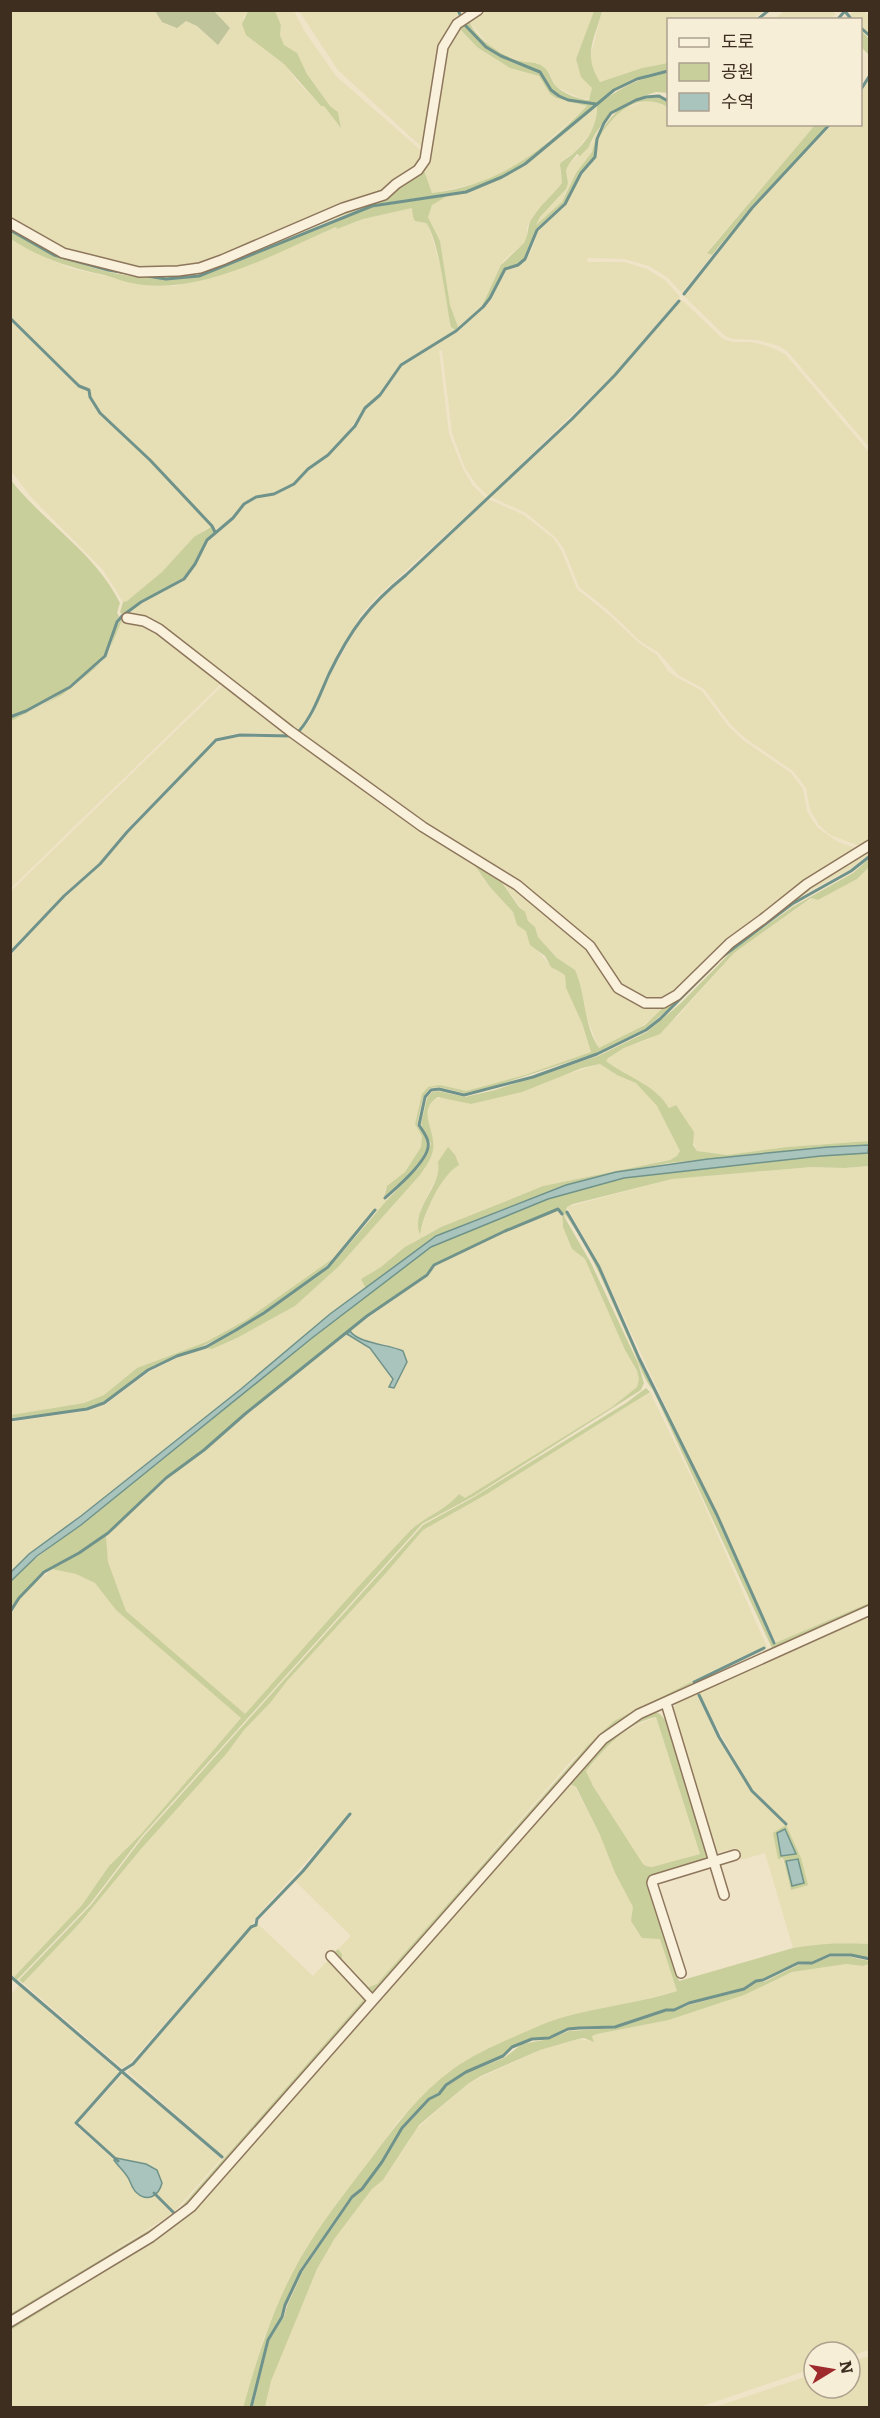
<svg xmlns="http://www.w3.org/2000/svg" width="880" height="2418" font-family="Literata,'Noto Sans KR',serif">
<rect width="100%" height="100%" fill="#f0e4c8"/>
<!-- farmland -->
<g fill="#e6deb5" fill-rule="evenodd">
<polygon points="10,11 155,11 162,22 186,21 197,26 218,45 230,28 214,11 248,11 243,18 254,40 284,64 297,81 321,106 324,106 332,113 341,125 338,112 330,106 307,74 297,53 284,45 280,35 281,25 275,11 294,11 305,32 336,76 425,154 424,159 384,194 200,266 140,270 63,252 11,222"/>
<polygon points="299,11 457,11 461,20 449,33 426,151 338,70"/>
<polygon points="479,11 594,11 576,59 581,77 593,88 591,98 582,99 557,87 548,71 537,63 519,61 492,48 469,22 468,17"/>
<polygon points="602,11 764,11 752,19 668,20 668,63 642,68 600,82 592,70 590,58"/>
<polygon points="784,11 832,11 836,14 830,19 774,20"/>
<polygon points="854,11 864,11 869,16 869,34 861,25 860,20 855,19 850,15"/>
<polygon points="459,28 477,47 510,68 539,76 550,94 556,98 587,106 539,149 514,167 479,183 432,193 422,165 444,48"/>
<polygon points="869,78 869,447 787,351 779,346 758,340 733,339 725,336 684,296 753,209 832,125 860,124 861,93"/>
<polygon points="649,100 668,107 668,124 815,125 707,252 712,255 682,293 667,277 649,266 624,259 587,258 588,262 624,262 647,269 665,280 680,297 614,374 488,496 476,484 465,468 452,433 442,351 439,350 449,434 463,469 473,486 486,498 380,594 361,614 329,672 308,718 295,733 179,642 124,616 141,603 184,580 196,565 208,541 234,519 244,505 257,498 275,495 295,485 309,470 329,456 356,426 366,409 381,396 402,366 457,332 484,307 491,299 506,270 519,266 526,260 531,251 538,231 566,204 583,172 596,158 598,139 610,120 625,108"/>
<polygon points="597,105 596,122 590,133 575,152 563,160 560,170 562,183 533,216 527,227 527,238 524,243 504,260 482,306 458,327 450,305 440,241 428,217 430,209 435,202 447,196 467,192 502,178 526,165"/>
<polygon points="600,129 592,152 576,173 561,203 535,227 540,217 559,197 568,183 566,170 569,164 592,143 595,134"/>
<polygon points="412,208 428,226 431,234 443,276 451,327 455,330 400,364 380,394 364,408 347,433 327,454 307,468 294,483 274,493 248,500 232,517 215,530 151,459 100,412 91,397 90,389 79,386 11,317 11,239 31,251 70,268 143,285 175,286 214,277 336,227 337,229 363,219"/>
<polygon points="682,300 723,339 733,342 750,342 768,346 785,354 869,452 869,843 862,847 830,835 819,825 810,810 806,788 793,771 745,738 731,725 704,689 678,675 659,653 640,641 610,612 579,587 564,549 555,537 526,513 491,497 616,376"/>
<polygon points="10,319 78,387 88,390 89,398 99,413 150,460 211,527 204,530 162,572 127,601 123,602 103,570 32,498 11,471"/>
<polygon points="488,499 524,515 554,539 561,550 577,589 608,614 639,643 657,655 668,671 676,677 702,691 729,727 743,740 791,773 803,789 807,811 817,827 838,842 859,849 820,873 683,988 658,1002 626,993 589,943 463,851 297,735 310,720 331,673 364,616 382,597 407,576"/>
<polygon points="123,618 143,622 224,681 11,888 11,721 62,695 106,658"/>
<polygon points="226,682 292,734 239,733 215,739 126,830 99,863 63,895 11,950 11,891"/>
<polygon points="240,737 295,737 471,860 490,887 513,912 517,924 526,931 534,947 555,970 565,975 566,988 582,1023 591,1052 525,1075 466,1091 432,1086 422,1094 415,1123 422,1136 421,1147 405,1172 385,1189 384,1197 387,1200 377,1212 374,1210 335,1257 246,1320 206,1342 137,1368 104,1395 84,1403 11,1415 11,955 65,897 101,865 128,833 209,748 217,742"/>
<polygon points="869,847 869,854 850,869 809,891 806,888"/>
<polygon points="869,867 869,1141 787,1147 727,1155 697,1151 675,1105 670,1108 657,1093 639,1081 624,1075 606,1061 607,1058 624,1048 650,1039 678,1016 734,953 812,898 818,900 857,879"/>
<polygon points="496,874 589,948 620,992 666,1005 660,1012 638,1029 599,1049 586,1016 578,980 538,937 535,927 528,922 522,909"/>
<path d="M 600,1064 L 617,1075 L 636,1082 L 657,1106 L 679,1145 L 681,1151 L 677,1156 L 670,1160 L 543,1186 L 441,1227 L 413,1242 L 381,1267 L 361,1279 L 366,1289 L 330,1314 L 241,1389 L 81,1516 L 29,1554 L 11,1572 L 11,1422 L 87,1411 L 105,1405 L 149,1372 L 177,1358 L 206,1348 L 212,1349 L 237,1338 L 295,1306 L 338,1267 L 420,1175 L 432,1155 L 430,1126 L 427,1121 L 428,1105 L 432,1100 L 444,1097 L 471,1104 ZM 450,1170 L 430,1201 L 420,1233 L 420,1211 L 430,1190 L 440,1171 Z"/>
<polygon points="869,1166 869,1603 776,1643 601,1268 567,1207 672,1179 812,1167 844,1168"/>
<polygon points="558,1210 561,1214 563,1227 572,1249 585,1259 625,1350 637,1372 639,1379 637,1387 612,1407 465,1499 459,1494 452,1502 418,1524 380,1563 245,1715 126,1611 108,1562 106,1535 154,1489 204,1451 245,1415 347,1334 370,1347 395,1382 403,1372 404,1351 384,1344 372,1344 353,1335 350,1331 427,1275 435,1266 505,1231"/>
<polygon points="650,1392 698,1491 767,1647 614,1721 571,1761 382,1979 373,1987 370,1987 342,1961 342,1954 338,1949 351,1936 295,1881 352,1815 350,1813 257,1916 251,1926 129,2064 122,2068 23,1983 79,1924 141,1849 227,1753 244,1730 287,1681 386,1573 423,1530 487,1494"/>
<polygon points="52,1569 76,1574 95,1583 116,1610 241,1718 142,1833 109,1866 82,1905 14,1977 10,1975 10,1614 15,1604 27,1590"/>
<path d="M 869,1614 L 869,1944 L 845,1943 L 793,1948 L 765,1853 L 741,1860 L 736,1848 L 716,1853 L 672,1709 L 679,1700 ZM 699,1695 L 750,1786 L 787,1823 L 786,1825 L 751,1791 L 717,1736 L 698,1697 ZM 785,1825 L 801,1858 L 791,1890 L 782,1858 L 778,1858 Z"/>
<polygon points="656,1717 700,1854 652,1867 646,1866 643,1864 593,1786 586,1771 615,1738 637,1725"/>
<polygon points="568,1783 575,1787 600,1835 615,1873 633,1907 633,1915 660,1938 677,1991 543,2025 465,2062 426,2093 399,2120 308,2245 292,2275 264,2337 243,2407 11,2408 11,2330 132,2255 187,2217 330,2058 384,1997 383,1994"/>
<polygon points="258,1924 313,1976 327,1961 359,1993 363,2000 224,2157 128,2072 186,2003 251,1928"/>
<polygon points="846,1964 863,1966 869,1964 869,2350 850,2356 850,2352 814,2352 814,2368 700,2407 265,2408 271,2381 285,2343 317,2269 335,2238 372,2189 383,2180 408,2143 414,2131 469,2083 540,2050 578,2039 594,2041 592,2036 597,2034 669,2020 744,1995 792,1972"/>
<polygon points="19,1985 119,2072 74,2124 114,2160 129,2177 136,2192 155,2196 172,2214 11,2314 10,1996"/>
<polygon points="123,2074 221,2159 174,2212 156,2194 157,2170 146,2164 116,2158 80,2125 80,2121"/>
<polygon points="869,2356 869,2407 715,2407 814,2374 814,2388 850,2388 850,2362"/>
</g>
<!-- green -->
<g fill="#c9cf9b" fill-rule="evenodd">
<polygon points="248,11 275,11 281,25 280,35 284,45 297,53 307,74 330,106 338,112 341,128 324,106 321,106 284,64 246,35 242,24"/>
<path d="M 594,11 L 602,11 C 595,39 582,54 600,82 L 642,68 L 668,63 L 668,70 L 649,74 L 613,90 L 525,163 L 501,177 L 466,191 L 372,205 L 335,218 L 211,271 C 150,291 63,264 11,230 L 10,224 L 95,263 L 178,272 L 374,199 L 422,165 L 432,193 C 497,186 543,151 587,106 L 556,98 L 550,94 L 539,76 L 510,68 L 477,47 L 459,28 L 468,17 C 472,37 502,56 520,61 C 528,63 535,61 542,66 C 550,71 550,78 555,85 C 562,93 579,100 589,100 L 592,88 L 581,77 L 576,59 Z"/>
<polygon points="860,29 869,39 869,55 861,47"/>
<path d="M 668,72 L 668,93 L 656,92 L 635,99 L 611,112 L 595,134 L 588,148 L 580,156 L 577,154 L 569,164 L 566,170 L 568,183 L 566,189 L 540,217 L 536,225 L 562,202 L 576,173 L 592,152 L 596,138 L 594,157 L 580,172 L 564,203 L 536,229 L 524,258 L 518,264 L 504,268 L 489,297 L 482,306 L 501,265 L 524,243 C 529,235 527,227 531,220 C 539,206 552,196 562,183 L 560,164 C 564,159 570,157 575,152 C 589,139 598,124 597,105 C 619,88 641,77 668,72 Z"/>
<path d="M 659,97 L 668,102 L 668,107 C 637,90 614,113 598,139 C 611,110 628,100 659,97 Z"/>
<polygon points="815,125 828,125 751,207 712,255 707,253"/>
<path d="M 447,196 L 432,205 L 428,217 L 440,241 L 450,305 L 458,327 L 455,330 L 451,327 C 446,303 439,239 426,223 L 415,221 L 413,217 L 412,208 L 363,219 L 337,229 L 336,227 C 278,252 208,292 144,285 C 131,284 117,279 104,275 C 68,267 42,259 11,239 L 11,231 C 62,265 152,292 212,272 L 335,220 L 372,207 Z"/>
<path d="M 10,479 C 44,523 95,552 120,603 L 117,613 L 119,616 C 111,628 112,644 104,655 C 90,674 34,712 11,716 Z"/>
<polygon points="211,527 214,532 206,539 194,563 183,578 140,601 122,614 120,612 123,602 127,601 162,572 194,537"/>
<path d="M 123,618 L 106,658 L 62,695 L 11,721 L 10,718 C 34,714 94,675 107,655 C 114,644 113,625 123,618 Z"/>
<path d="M 869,859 L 869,867 L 857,879 L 818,900 L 811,898 L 734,953 L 660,1034 L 624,1048 L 608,1058 L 606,1061 C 628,1078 655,1084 669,1108 L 676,1105 L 694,1132 L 693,1145 L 697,1151 L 727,1155 L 787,1147 L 869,1141 L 869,1145 L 828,1147 L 669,1163 L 603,1175 L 566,1185 L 450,1230 L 412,1253 L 366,1289 L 361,1279 L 381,1267 L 405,1247 L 441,1227 L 521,1195 L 543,1186 L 670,1160 L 677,1156 L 680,1151 L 657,1106 L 636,1083 L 617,1075 L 600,1064 L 582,1068 L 522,1092 L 471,1104 L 438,1097 C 416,1110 436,1130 433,1149 C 432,1159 425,1167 420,1175 L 338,1267 L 295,1306 L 237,1338 L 212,1349 L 206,1348 L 265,1314 L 329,1268 L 387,1200 L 419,1167 L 431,1144 L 421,1124 L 427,1098 L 432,1092 L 438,1091 L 465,1097 L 495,1090 L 598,1056 L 647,1032 L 681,1003 L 735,948 L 794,906 L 853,873 Z"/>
<path d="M 471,860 L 496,874 L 519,907 L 525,912 L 528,921 L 535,927 L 538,937 L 557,958 L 575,970 C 586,994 583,1025 599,1048 L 645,1025 L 724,950 L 806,888 L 809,891 L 733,945 L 679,1000 L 645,1029 L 596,1053 L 495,1086 L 464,1093 L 439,1087 L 430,1088 L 423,1097 L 417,1125 C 421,1131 428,1139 427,1146 C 423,1164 397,1185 384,1197 L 387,1186 L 405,1172 L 421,1147 L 422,1136 L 415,1124 L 422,1094 L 428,1087 L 440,1085 L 466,1091 L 525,1075 L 591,1052 L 582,1023 L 566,988 L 565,975 L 551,967 L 545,956 L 530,945 L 526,931 L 517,925 L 513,912 L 490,887 Z"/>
<path d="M 448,1147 L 455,1155 L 459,1165 C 441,1175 423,1214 420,1235 C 410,1207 443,1187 438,1162 Z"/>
<path d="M 869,1153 L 869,1166 L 844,1168 L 812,1167 L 672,1179 L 573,1204 L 567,1207 L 566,1212 L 599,1268 L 639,1359 L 716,1516 L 773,1644 L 869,1603 L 869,1607 L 773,1649 L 771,1646 L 653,1390 C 643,1379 639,1363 633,1349 C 612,1303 594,1254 564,1213 L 565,1218 L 591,1263 L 638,1363 L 644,1383 L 641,1390 L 474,1496 L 422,1524 L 142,1836 L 90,1904 L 17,1980 L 14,1977 L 82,1905 L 109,1866 L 142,1833 L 241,1718 L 116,1610 L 95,1583 L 76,1574 L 52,1569 L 79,1554 L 106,1535 L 108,1562 L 126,1611 L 245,1714 C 299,1654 352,1592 408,1533 C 423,1517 445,1511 459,1494 L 465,1498 L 612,1407 L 637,1387 L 639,1379 L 637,1371 L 625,1350 L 585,1259 L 572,1249 L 563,1227 L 562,1213 L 558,1209 L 551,1211 L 504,1230 L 434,1265 L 426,1274 L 366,1316 L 244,1414 L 203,1450 L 165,1477 L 108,1532 L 79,1553 L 44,1572 L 19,1597 L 11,1611 L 11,1581 L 26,1566 L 156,1465 L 312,1338 L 431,1247 L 548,1199 L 624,1178 L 821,1156 Z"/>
<path d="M 335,1257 C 306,1288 245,1325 207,1344 C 188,1353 167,1358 148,1369 C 130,1379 116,1398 96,1405 C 70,1414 38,1414 11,1418 L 11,1415 L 84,1403 L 104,1395 L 137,1368 L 206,1342 L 246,1320 Z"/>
<polygon points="646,1388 650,1392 487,1494 423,1530 386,1573 287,1681 270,1703 244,1730 227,1753 141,1849 79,1924 23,1983 19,1980 91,1905 143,1837 423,1525 474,1497 626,1403"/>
<polygon points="691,1682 695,1687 627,1718 376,1992 370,1993 333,1953 338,1949 342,1954 342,1961 369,1987 377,1984 587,1746 614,1721"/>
<path d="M 654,1711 L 660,1714 L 665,1720 L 706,1852 L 707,1858 L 648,1878 L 679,1981 L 793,1948 C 818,1944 844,1942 869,1944 L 869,1958 L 852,1955 L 830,1954 L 811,1962 L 797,1962 L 763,1980 L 756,1980 L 744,1988 L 688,2003 L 674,2009 L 666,2009 L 615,2026 L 579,2027 L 568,2029 L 549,2037 L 532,2038 L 512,2047 L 502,2056 L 466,2071 L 446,2085 L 438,2093 L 428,2098 L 402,2128 L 381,2162 L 361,2188 L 351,2196 L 300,2270 L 284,2305 L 282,2316 L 267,2340 L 251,2407 L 243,2408 C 259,2351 277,2295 309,2244 C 328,2214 351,2185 373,2156 C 396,2125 420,2093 452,2070 C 478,2051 512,2038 541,2025 C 582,2008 634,2005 677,1991 L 660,1939 L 642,1938 L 631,1921 L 633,1907 L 615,1873 L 600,1835 L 576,1787 L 568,1783 C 596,1752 617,1730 654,1711 ZM 656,1717 L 700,1854 L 652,1867 L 646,1866 L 643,1864 L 593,1786 L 586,1771 C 604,1749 626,1723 656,1717 Z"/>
<polygon points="786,1825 801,1858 808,1885 791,1890 783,1858 778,1859 773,1833"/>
<polygon points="830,1957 851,1957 869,1961 869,1964 863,1966 846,1964 792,1972 744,1995 669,2020 597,2034 592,2036 594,2042 584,2038 578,2039 540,2050 481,2076 469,2083 419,2125 383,2180 372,2189 335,2238 317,2269 271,2381 265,2407 253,2407 269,2341 284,2317 287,2306 303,2271 353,2198 363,2190 383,2163 403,2129 430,2100 439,2095 447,2086 467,2073 504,2058 522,2044 549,2039 569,2031 615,2028 667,2011 675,2011 689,2005 745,1990 757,1982 764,1982 798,1965 812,1964"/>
<polygon points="329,1958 368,2000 182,2212 11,2320 10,2314 174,2215 363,2000 359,1993 327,1961"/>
<polygon points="383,1994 384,1996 187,2217 132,2255 11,2330 11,2327 158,2236 185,2217"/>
</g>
<!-- cemetery -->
<polygon fill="#bfc49a" points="155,11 214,11 230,28 218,45 197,26 186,21 177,28 162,22"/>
<!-- water -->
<g fill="#a9c4bc" stroke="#6f938a" stroke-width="1.5">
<polygon points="869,1145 868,1153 821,1156 624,1178 548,1199 431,1247 312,1338 81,1525 37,1556 11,1581 11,1572 29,1554 81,1516 241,1389 330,1314 436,1236 566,1185 616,1172 708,1159 828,1147"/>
<path d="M 350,1331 C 359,1344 388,1344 403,1351 L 407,1362 L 394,1388 L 389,1387 L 393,1379 L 370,1348 L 347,1334 Z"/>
<polygon points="785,1829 796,1854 781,1856 777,1833"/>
<polygon points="798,1859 804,1883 792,1886 786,1861"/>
<path d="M 116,2158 L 146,2164 L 157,2170 L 162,2183 C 159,2195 148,2203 137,2193 C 131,2188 131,2181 127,2176 C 123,2170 118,2166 114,2160 Z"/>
</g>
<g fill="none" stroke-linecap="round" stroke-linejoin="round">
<!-- stream -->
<g stroke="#6f938a" stroke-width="3">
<polyline points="458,10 461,17"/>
<polyline points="844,10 852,20"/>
<polyline points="757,20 769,10"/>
<polyline points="837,20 844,12"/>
<polyline points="464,24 486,47 501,56 540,72 551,90 559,96 568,100 596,104"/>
<polyline points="860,27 870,36"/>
<polyline points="860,91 870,75"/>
<polyline points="10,230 54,255 108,270 166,279 199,276 372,206 466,192 502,177 525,164 614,90 637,79 668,71"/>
<polyline points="684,294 752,208 830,124"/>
<polyline points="10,318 79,386 89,390 90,397 100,413 150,460 212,526 215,532"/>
<polyline points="10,717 26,711 70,687 105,656 117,622 122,616 141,602 184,579 195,564 207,540 233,518 244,504 256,497 274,494 294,484 308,469 328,455 355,426 365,408 380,395 401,365 456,331 483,307 490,298 505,269 518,265 525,259 537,230 565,204 581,173 595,157 597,139 604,123 611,113 636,100 646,97 659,96 668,101"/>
<path d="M 299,731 C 313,715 320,694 329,674 C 351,629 368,606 406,575 L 572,419 L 615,375 L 679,301"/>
<polyline points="10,953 64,896 100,864 127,832 216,740 240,735 292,736"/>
<polyline points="722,957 792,904 851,871 870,856"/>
<path d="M 385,1198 C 396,1188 432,1158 428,1142 C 427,1136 422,1130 419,1125 L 425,1097 L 431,1090 L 439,1089 L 464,1095 L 533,1077 L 597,1054 L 646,1030 L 660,1019 L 717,962"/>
<polyline points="567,1212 599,1267 639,1358 717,1515 774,1643"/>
<polyline points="10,1420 87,1409 104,1403 148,1370 177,1356 206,1347 236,1330 264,1313 328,1267 375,1210"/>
<polyline points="10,1612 19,1598 44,1572 79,1553 108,1533 166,1478 204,1450 245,1414 367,1316 427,1275 434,1265 505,1231 551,1212 558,1209 562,1214"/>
<polyline points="694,1682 764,1648"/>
<polyline points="699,1695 719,1737 752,1791 786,1824"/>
<polyline points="10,1976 222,2157"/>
<polyline points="118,2161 76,2123 122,2071 133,2064 251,1927 256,1925 257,1919 303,1871 350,1814"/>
<polyline points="154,2193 174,2213"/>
<polyline points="251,2408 268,2340 282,2317 285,2305 301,2271 352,2197 362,2189 382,2162 402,2128 429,2099 439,2094 446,2085 466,2072 503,2056 512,2047 532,2039 549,2038 568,2029 579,2028 615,2027 666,2010 674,2010 689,2003 744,1989 756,1981 763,1980 798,1963 812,1963 830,1955 851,1955 870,1959"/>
</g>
<defs>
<g id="minor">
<polyline points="10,223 63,253 139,272 178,271 200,268 222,260 343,208 384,195 396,184 418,170 425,160 443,47 457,24 478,10"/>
<polyline points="127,618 144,621 159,629 290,731 423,827 517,885 590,946 618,988 645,1003 663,1003 677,995 730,943 763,919 807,884 870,845"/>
<polyline points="666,1703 724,1895"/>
<polyline points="331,1956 372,2000"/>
<polyline points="681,1973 652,1883 653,1880 735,1855"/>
<polyline points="10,2322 151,2237 191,2207 603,1739 639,1714 870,1610"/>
</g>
</defs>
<!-- minor casing -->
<use href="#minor" stroke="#8d765c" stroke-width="12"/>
<!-- minor -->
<use href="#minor" stroke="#faf1dc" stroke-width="9"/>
</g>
<!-- border -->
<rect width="880" height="2418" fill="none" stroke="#3d2e20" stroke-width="24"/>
<!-- legend -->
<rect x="667" y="18" width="195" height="108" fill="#f7eed8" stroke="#ada18e" stroke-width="1.5"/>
<rect x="679" y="38" width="30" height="9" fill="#faf1dc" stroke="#ada18e" stroke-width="1.5"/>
<text x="721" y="48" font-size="18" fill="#3d2e20">도로</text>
<rect x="679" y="63" width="30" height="18" fill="#c9cf9b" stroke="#ada18e" stroke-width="1.5"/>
<text x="721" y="78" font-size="18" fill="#3d2e20">공원</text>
<rect x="679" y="93" width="30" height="18" fill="#a9c4bc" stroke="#ada18e" stroke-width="1.5"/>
<text x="721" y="108" font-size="18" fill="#3d2e20">수역</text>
<!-- north arrow -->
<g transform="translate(832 2370) rotate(79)"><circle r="28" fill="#f7eed8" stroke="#ada18e" stroke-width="1.5"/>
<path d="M0-4.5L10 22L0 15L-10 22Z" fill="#9e2a2b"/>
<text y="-9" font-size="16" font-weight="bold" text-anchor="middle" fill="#3d2e20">N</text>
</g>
</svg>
